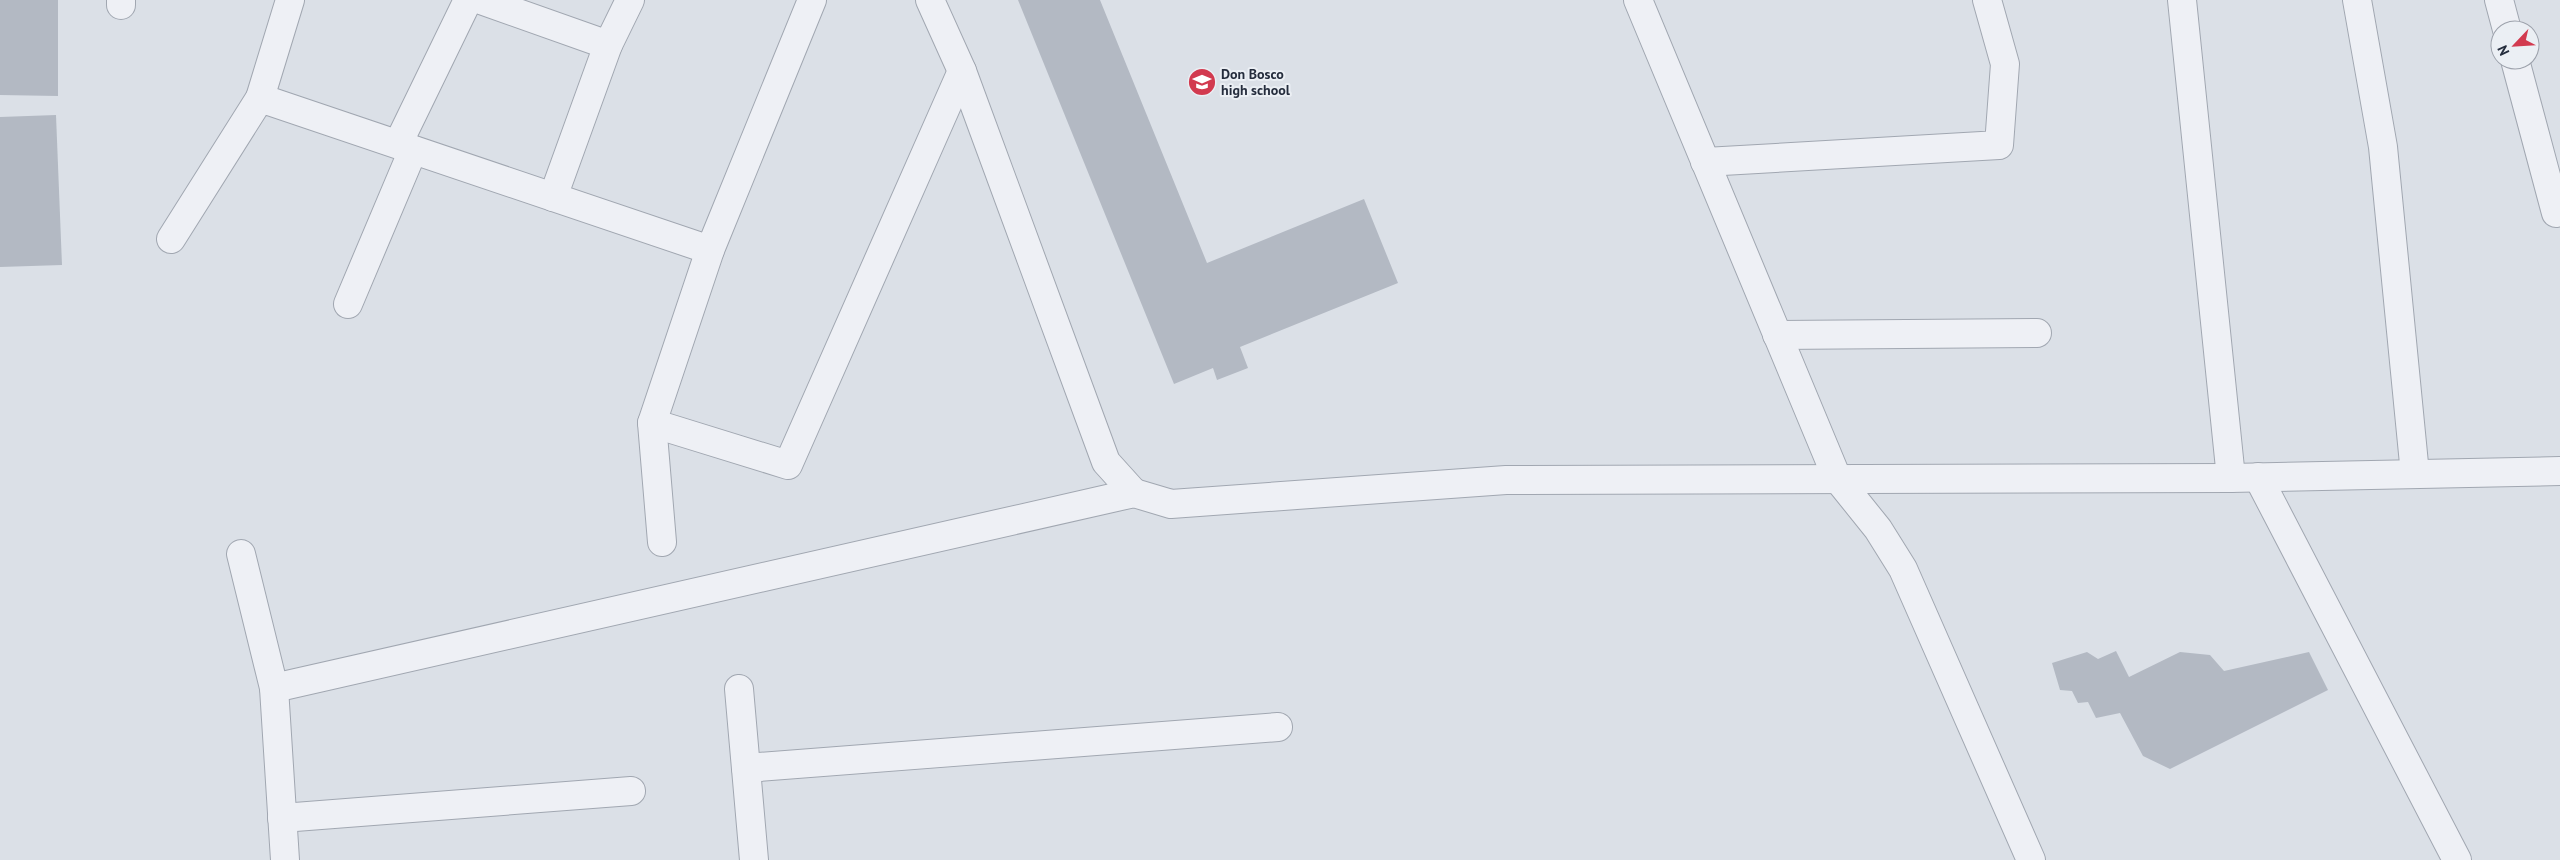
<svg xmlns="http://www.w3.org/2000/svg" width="2560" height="860" font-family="'PT Sans',sans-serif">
<rect width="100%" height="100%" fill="#dbe0e7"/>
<!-- building -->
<g fill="#b3b9c3">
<polygon points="0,0 58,0 58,96 0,95"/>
<polygon points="1018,0 1100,0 1207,263 1364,199 1398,283 1240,347 1248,368 1217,380 1213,368 1174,384"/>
<polygon points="56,115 62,265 0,267 0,117"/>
<polygon points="2116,651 2129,677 2180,652 2210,655 2224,671 2309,652 2328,690 2170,769 2143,756 2120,713 2096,718 2088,702 2078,703 2072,691 2060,690 2052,663 2087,652 2098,659"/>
</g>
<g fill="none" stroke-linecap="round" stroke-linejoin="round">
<defs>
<g id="street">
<polyline points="481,0 608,45"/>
<polyline points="930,0 962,71 1106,462 1134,493"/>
<polyline points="1638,0 1837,478 1878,529 1903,569 2031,860"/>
<polyline points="2182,0 2231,478"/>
<polyline points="2357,0 2383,147 2415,474"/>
<polyline points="2499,0 2507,30"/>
<polyline points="121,5 121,0"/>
<polyline points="2515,60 2556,213 2560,211"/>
<polyline points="260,98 290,0"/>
<polyline points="398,144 468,0"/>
<polyline points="1705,162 1999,145 2005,64 1987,0"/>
<polyline points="553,197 608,45 630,0"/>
<polyline points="171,239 260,98 710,250 812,0"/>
<polyline points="348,304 413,150"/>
<polyline points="1777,335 2037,333"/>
<polyline points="652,423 788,465 962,71"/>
<polyline points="2258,477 2457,860"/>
<polyline points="662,542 652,423 710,250"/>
<polyline points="241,554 274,688 285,860"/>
<polyline points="274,688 1134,493 1171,504 1506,480 2231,478 2560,471"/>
<polyline points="739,689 754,860"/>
<polyline points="746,768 1278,727"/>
<polyline points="282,818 631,791"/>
</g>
</defs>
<!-- street casing -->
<use href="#street" stroke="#a1a7b1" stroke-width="30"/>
<!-- street -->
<use href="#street" stroke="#eef0f5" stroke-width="28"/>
</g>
<!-- icons -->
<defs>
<symbol id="school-disc" viewBox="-11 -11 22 22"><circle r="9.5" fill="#d23a4f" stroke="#ebeff4"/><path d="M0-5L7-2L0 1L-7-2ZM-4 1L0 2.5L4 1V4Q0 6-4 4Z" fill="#fff"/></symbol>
</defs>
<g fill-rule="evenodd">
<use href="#school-disc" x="1186" y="66" width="32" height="32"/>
</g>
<g text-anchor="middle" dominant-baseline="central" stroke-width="4" stroke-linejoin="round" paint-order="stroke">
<!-- poi labels -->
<g font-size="14" font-weight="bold" fill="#252d3d" stroke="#ebeff4" text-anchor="start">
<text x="1221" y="74">Don Bosco<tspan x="1221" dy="16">high school</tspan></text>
</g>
</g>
<!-- north arrow -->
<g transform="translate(2515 45) rotate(245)"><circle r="24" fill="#ebeff4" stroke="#9ca1ab"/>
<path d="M0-4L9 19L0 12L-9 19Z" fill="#d23a4f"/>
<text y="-8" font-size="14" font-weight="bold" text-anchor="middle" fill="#252d3d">N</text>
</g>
</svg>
